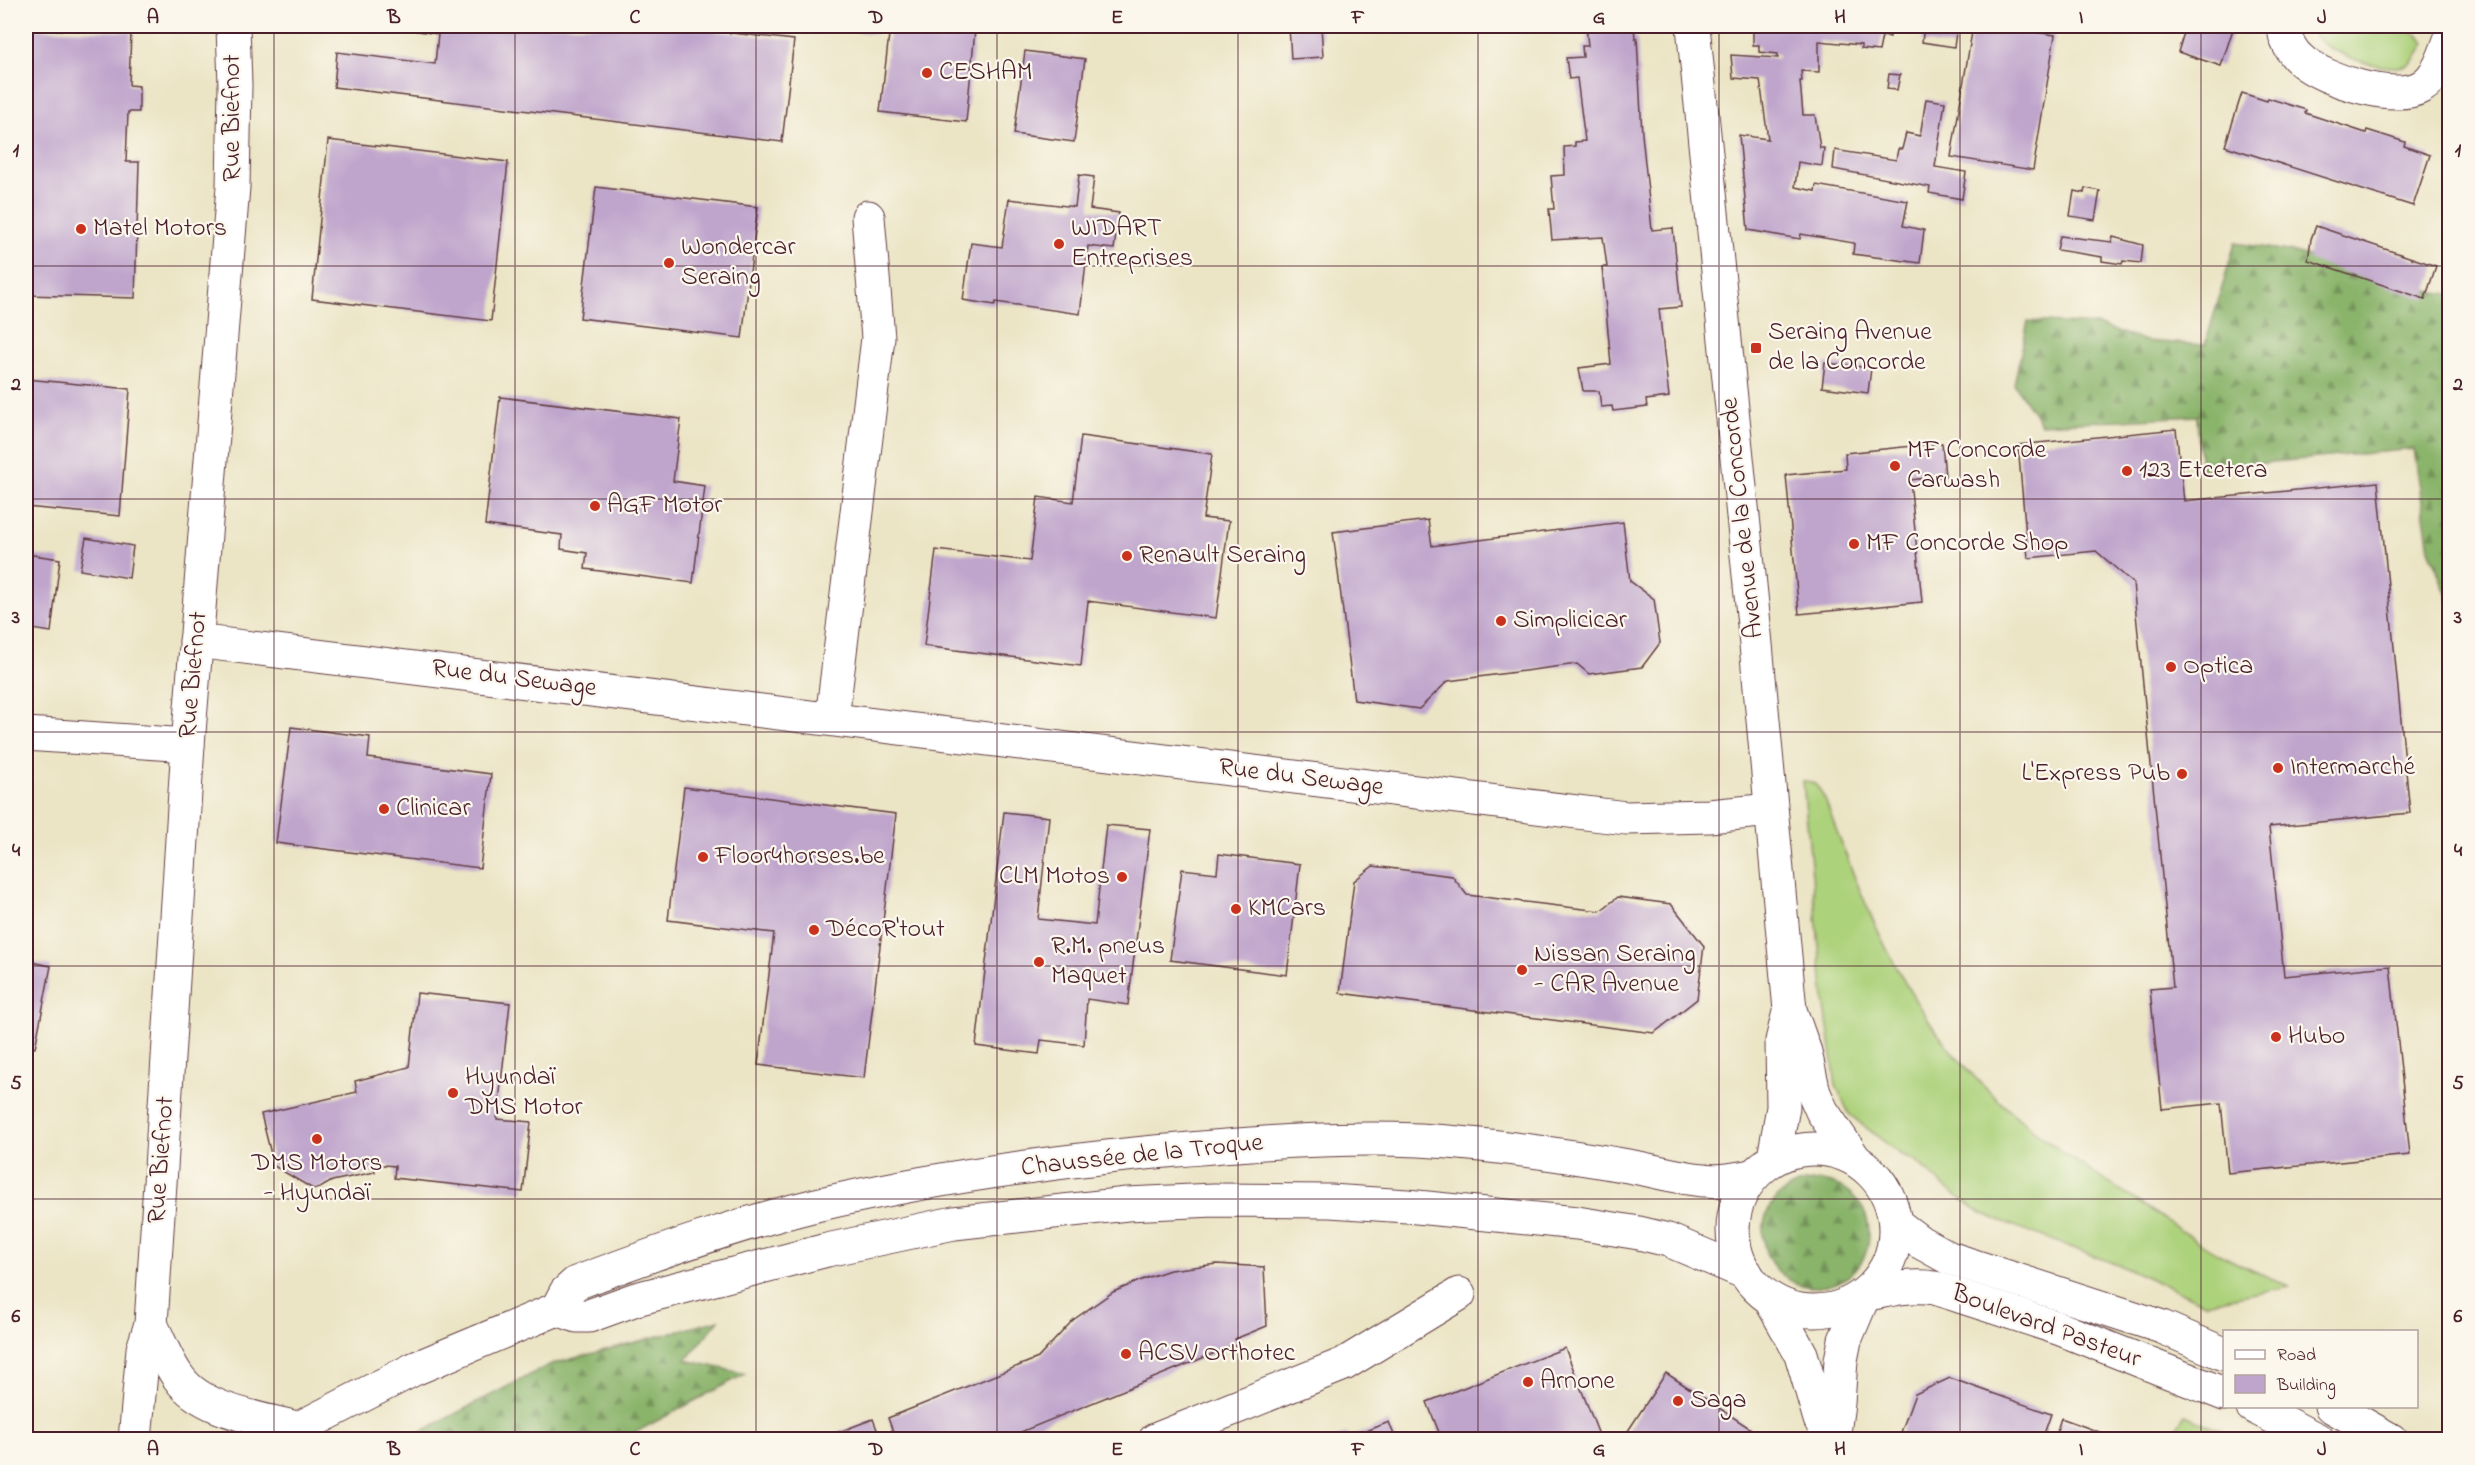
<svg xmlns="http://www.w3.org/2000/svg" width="2475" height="1465" font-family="'Indie Flower',sans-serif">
<defs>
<pattern id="forest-firs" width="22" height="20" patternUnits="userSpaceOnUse" patternTransform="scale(1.5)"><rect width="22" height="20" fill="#8ab46b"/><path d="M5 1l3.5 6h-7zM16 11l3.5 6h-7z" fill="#739258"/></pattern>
</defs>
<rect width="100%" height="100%" fill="#fbf7ec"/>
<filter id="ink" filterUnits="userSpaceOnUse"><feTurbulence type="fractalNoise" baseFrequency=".0167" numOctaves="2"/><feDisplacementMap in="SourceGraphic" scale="12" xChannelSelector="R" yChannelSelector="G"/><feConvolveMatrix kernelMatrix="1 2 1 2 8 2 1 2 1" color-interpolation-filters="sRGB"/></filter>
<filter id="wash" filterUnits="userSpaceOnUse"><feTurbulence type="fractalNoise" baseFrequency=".008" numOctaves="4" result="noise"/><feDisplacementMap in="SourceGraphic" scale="24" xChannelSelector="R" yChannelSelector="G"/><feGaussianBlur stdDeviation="1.35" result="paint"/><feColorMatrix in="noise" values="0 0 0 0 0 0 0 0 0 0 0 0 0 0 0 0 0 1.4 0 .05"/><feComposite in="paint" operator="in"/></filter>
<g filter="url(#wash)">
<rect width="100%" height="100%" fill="#ebe4c5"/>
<!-- grass -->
<g fill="#add27b" stroke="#7c7853" stroke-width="1.5">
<path d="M 2309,26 L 2401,26 L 2419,36 L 2424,43 C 2421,51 2416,61 2407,65 C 2384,74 2316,51 2309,26 Z"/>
<path d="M 1803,781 C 1816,780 1821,791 1826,802 C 1854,879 1885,959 1933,1027 C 1987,1103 2061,1154 2139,1202 C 2168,1221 2196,1243 2227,1258 C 2247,1269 2269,1277 2290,1286 L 2205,1303 L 2131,1270 L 1983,1214 L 1947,1189 L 1915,1160 L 1900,1154 L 1849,1114 L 1836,1085 L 1824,999 Z"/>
<polygon points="2185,1415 2240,1439 2189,1439 2175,1430"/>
</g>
<!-- forest -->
<g fill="url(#forest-firs)" stroke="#6a6a4b" stroke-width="1.5">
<polygon points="2235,243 2294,252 2428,291 2449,294 2449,601 2429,549 2414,449 2201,469 2197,416 2041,424 2014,384 2028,321 2096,325 2146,341 2205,345"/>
<circle cx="1816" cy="1234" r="53"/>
<polygon points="719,1320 686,1360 745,1374 623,1439 407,1439 549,1365"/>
</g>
<g id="blocks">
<!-- building -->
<g fill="#bfa5cc">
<polygon points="385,26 670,26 794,40 782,142 334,87 337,52 435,64 438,34"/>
<polygon points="841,26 877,26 876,34 840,30"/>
<polygon points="890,26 1003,26 1002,33 975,30 966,122 880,112"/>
<polygon points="1289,26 1321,26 1323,57 1291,59"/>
<polygon points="1586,26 1634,26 1635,38 1637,38 1642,134 1652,230 1673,228 1681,307 1659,309 1669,397 1646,400 1647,407 1613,411 1612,406 1601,407 1599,391 1583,391 1579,368 1611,364 1602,267 1607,267 1603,237 1552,240 1549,209 1554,209 1551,176 1565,175 1564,147 1575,146 1575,142 1585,141 1577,78 1569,79 1566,58 1583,57 1582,46 1588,46"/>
<polygon points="1753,26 1890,26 1890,37 1882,36 1879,51 1861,49 1861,45 1819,41 1819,72 1801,71 1802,81 1800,81 1803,115 1815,115 1820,148 1824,148 1822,166 1798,162 1795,187 1815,191 1816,185 1908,201 1903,226 1924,230 1920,263 1853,254 1854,243 1801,234 1800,239 1748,230 1739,135 1768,139 1760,80 1733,78 1731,55 1778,58 1778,54 1759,52 1759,45 1753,45"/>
<polygon points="1924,26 1957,26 1954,47 1922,42"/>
<polygon points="1973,26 1995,26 2055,35 2033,170 1951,157"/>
<polygon points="2186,26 2234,26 2221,66 2178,52"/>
<polygon points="26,29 131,32 129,85 139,86 139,112 128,112 126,162 139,162 135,298 26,295"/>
<polygon points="1025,51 1085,59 1074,142 1014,134"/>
<polygon points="1889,74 1900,75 1897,90 1887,89"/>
<polygon points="2242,93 2267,101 2268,98 2306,110 2305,113 2366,133 2367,130 2405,142 2404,146 2430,155 2413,206 2225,146"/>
<polygon points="1926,99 1945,102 1935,167 1966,172 1962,199 1929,193 1930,187 1833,169 1835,150 1896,160 1898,149 1902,149 1906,133 1920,136"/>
<polygon points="328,140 508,162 491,321 312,299"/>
<polygon points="1079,175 1094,177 1090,209 1119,213 1114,249 1088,246 1080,314 996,302 995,305 963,300 971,243 1002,247 1009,199 1075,207"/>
<polygon points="596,187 758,207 742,338 580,318"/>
<polygon points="2085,188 2100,191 2095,220 2070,216 2074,191 2084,193"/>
<polygon points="2316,226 2436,266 2425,299 2308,260 2311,239"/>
<polygon points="2060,236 2112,242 2113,237 2143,245 2141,263 2123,261 2122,264 2102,261 2102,257 2057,250"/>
<polygon points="1825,363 1871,368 1868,393 1822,387"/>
<polygon points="26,379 130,389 120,516 26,507"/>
<polygon points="500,397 681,419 673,481 705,486 693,583 585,569 587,553 561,549 562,535 485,525"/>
<polygon points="2176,429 2184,501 2378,482 2410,813 2269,827 2284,976 2390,966 2410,1155 2228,1173 2221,1103 2162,1109 2150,989 2173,987 2133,583 2096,551 2028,558 2018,445"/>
<polygon points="1081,436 1212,454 1203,518 1229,521 1216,618 1088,601 1081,666 924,646 936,550 1030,561 1038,497 1073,502"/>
<polygon points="1942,443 1945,476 1910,480 1922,602 1799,614 1786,475 1846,469 1845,453"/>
<polygon points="1428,520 1432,546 1623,522 1630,581 1654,599 1660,643 1642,667 1589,674 1577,664 1448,681 1419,709 1354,700 1333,532"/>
<polygon points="86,538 133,546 129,578 80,570"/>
<polygon points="26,554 60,559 51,632 26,628"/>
<polygon points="291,727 370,737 368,758 491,774 480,868 276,843"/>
<polygon points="684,787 896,814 864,1078 758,1065 774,933 668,920"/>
<polygon points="1004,812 1049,817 1038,919 1095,925 1106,825 1150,829 1128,1005 1087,999 1084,1045 1041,1040 1039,1054 976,1046"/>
<polygon points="1219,854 1300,864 1287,975 1170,960 1182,869 1217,873"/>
<polygon points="1373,866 1452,876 1467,895 1600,911 1618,897 1671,904 1704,946 1697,999 1654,1033 1340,993 1354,881"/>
<polygon points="26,961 51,966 35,1048 29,1047 27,1062"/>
<polygon points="417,993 510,1003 497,1119 531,1122 523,1192 394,1178 395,1166 373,1164 375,1172 332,1181 320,1188 313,1189 274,1166 261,1114 357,1092 355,1081 409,1067"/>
<polygon points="1217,1264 1264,1267 1267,1326 1235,1339 1237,1344 1001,1440 896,1440 888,1418 1038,1358 1073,1320 1113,1292 1149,1277 1170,1270"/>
<polygon points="1565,1348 1601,1440 1442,1440 1427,1402"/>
<polygon points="1666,1373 1751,1429 1745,1440 1622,1440"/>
<polygon points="1950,1378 2051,1414 2043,1437 2048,1440 1912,1440 1900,1435 1915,1394"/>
<polygon points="2061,1418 2113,1437 2113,1440 2054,1440"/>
<polygon points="873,1419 881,1440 824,1440 823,1438"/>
<polygon points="1389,1422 1396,1440 1331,1440 1346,1433 1349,1438"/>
</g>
</g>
</g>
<g filter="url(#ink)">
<use href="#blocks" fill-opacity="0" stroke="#623d42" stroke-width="1.5"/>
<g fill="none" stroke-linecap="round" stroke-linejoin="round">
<defs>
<g id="street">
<path d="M 2284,26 C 2284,39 2292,53 2302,61 C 2324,80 2395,102 2421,87 C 2437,78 2444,57 2450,40"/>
<polyline points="196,641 1626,818 1709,816 1771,810"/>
<polyline points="832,719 878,338 868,217"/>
<polyline points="26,734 188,745"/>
<path d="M 151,1324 C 160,1342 167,1362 179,1378 C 202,1411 260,1418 296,1428"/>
<polyline points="135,1440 143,1349 151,1324 188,745 233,187 235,85 233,26"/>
<polyline points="1155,1440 1344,1364 1459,1294"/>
</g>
<g id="secondary">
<polyline points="1693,26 1755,634 1790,1010 1805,1052 1814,1093 1822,1111 1854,1158"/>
<circle cx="1814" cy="1230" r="81"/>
<polyline points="1774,1158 1783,1107 1782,1041 1789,1012"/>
<polyline points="1896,1224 1920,1242 1949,1258 2162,1327 2224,1354"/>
<path d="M 1864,1295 C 1888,1290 1910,1284 1935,1288 L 2058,1328 L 2224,1394"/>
<polyline points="1770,1299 1801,1354 1820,1419 1831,1440"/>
<polyline points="557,1309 577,1316 589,1316 636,1299 827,1250 954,1223 1127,1204 1214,1200 1330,1201 1407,1206 1577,1223 1639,1233 1668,1240 1746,1273"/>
<polyline points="2252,1406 2318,1440"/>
<polyline points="2331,1406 2391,1440"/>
<path d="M 276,1440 L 414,1369 L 557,1309 L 566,1292 L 576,1283 C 655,1253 734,1225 816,1205 C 928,1179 1041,1163 1155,1152 C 1242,1144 1331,1136 1419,1140 C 1489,1144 1559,1154 1628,1166 C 1653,1170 1678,1178 1705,1180 C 1721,1182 1736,1179 1752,1176"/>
<polyline points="1833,1440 1838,1403 1841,1360 1845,1340 1864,1295"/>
</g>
</defs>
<!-- street casing -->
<use href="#street" stroke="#623d42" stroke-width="35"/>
<!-- secondary casing -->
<use href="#secondary" stroke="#623d42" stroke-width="35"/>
<!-- street -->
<use href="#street" stroke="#fff" stroke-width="33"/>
<!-- secondary -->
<use href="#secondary" stroke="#fff" stroke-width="33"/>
</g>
</g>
<!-- grid -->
<path fill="none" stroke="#4a1f2b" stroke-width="1.5" stroke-opacity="0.55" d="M 274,26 L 274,1440M 515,26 L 515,1440M 756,26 L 756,1440M 997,26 L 997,1440M 1238,26 L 1238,1440M 1478,26 L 1478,1440M 1719,26 L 1719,1440M 1960,26 L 1960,1440M 2201,26 L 2201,1440M 26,266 L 2450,266M 26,499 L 2450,499M 26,732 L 2450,732M 26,966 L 2450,966M 26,1199 L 2450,1199"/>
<!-- markers -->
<g fill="#c8321e" stroke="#fbf7ec" stroke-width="2">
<circle cx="927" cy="73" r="6"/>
<circle cx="81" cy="229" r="6"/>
<circle cx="1059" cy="244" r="6"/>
<circle cx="669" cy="263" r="6"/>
<rect x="1750" y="342" width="12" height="12" rx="3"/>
<circle cx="1895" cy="466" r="6"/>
<circle cx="2127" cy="471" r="6"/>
<circle cx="595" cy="506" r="6"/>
<circle cx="1854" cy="544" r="6"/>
<circle cx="1127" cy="556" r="6"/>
<circle cx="1501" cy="621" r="6"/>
<circle cx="2171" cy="667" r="6"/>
<circle cx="2278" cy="768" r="6"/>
<circle cx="2182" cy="774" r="6"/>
<circle cx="384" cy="809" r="6"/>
<circle cx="703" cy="857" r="6"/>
<circle cx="1122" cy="877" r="6"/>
<circle cx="1236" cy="909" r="6"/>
<circle cx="814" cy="930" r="6"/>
<circle cx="1039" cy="962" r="6"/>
<circle cx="1522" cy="970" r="6"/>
<circle cx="2276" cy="1037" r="6"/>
<circle cx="453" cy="1093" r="6"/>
<circle cx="317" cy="1139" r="6"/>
<circle cx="1126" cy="1354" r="6"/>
<circle cx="1528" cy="1382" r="6"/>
<circle cx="1678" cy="1401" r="6"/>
</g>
<g text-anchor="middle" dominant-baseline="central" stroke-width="4.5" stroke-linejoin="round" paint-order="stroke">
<!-- poi labels -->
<g font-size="26" fill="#4a1f2b" stroke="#fbf7ec" text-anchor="start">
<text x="939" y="73">CESHAM</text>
<text x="93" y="229">Matel Motors</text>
<text x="1071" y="229">WIDART<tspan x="1071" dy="30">Entreprises</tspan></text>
<text x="681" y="248">Wondercar<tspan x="681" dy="30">Seraing</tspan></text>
<text x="1768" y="333">Seraing Avenue<tspan x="1768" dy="30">de la Concorde</tspan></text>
<text x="1907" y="451">MF Concorde<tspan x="1907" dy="30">Carwash</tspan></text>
<text x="2139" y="471">123 Etcetera</text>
<text x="607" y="506">AGF Motor</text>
<text x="1866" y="544">MF Concorde Shop</text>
<text x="1139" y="556">Renault Seraing</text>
<text x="1513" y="621">Simplicicar</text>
<text x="2183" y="667">Optica</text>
<text x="2290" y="768">Intermarché</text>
<text x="2170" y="774" text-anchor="end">L'Express Pub</text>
<text x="396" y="809">Clinicar</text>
<text x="715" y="857">Floor4horses.be</text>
<text x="1110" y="877" text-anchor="end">CLM Motos</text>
<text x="1248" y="909">KMCars</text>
<text x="826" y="930">DécoR'tout</text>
<text x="1051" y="947">R.M. pneus<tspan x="1051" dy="30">Maquet</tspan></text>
<text x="1534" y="955">Nissan Seraing<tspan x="1534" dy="30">- CAR Avenue</tspan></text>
<text x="2288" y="1037">Hubo</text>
<text x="465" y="1078">Hyundaï<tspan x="465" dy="30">DMS Motor</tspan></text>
<text x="317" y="1164" text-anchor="middle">DMS Motors<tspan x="317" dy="30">- Hyundaï</tspan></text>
<text x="1138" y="1354">ACSV Orthotec</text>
<text x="1540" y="1382">Arnone</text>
<text x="1690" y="1401">Saga</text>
</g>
<!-- street labels -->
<g font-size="26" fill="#4a1f2b" stroke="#fbf7ec">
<text transform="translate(233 118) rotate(-90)">Rue Biefnot</text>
<text transform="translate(1743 518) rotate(-96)">Avenue de la Concorde</text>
<text transform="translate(194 675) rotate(-85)">Rue Biefnot</text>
<text transform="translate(514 679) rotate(7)">Rue du Sewage</text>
<text transform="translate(1301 778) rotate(7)">Rue du Sewage</text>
<text transform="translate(1142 1156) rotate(-6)">Chaussée de la Troque</text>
<text transform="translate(162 1160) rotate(-86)">Rue Biefnot</text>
<text transform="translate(2046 1327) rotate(20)">Boulevard Pasteur</text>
</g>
</g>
<!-- margin -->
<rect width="2475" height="1465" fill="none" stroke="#fbf7ec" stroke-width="66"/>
<!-- legend -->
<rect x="2223" y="1330" width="195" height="78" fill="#fbf7ec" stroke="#b4a19f" stroke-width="1.5"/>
<rect x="2235" y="1350" width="30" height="9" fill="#ffffff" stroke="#b4a19f" stroke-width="1.5"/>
<text x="2277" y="1360" font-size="18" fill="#4a1f2b">Road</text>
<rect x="2235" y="1375" width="30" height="18" fill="#bfa5cc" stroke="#b4a19f" stroke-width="1.5"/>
<text x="2277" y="1390" font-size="18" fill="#4a1f2b">Building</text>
<rect x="33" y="33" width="2409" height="1399" fill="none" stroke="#4a1f2b" stroke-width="2"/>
<g font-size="20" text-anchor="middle" font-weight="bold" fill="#4a1f2b">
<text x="153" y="23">A</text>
<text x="394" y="23">B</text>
<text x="635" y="23">C</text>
<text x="876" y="23">D</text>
<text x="1117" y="23">E</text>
<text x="1358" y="23">F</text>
<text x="1599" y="23">G</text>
<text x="1840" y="23">H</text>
<text x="2081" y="23">I</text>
<text x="2322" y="23">J</text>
<text x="16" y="156">1</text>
<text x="2458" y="156">1</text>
<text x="16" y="390">2</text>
<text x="2458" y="390">2</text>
<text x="16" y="623">3</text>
<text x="2458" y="623">3</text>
<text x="16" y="856">4</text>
<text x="2458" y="856">4</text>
<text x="16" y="1089">5</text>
<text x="2458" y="1089">5</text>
<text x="16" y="1322">6</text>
<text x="2458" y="1322">6</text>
<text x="153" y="1455">A</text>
<text x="394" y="1455">B</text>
<text x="635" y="1455">C</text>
<text x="876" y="1455">D</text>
<text x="1117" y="1455">E</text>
<text x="1358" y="1455">F</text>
<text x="1599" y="1455">G</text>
<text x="1840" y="1455">H</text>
<text x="2081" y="1455">I</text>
<text x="2322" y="1455">J</text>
</g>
</svg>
